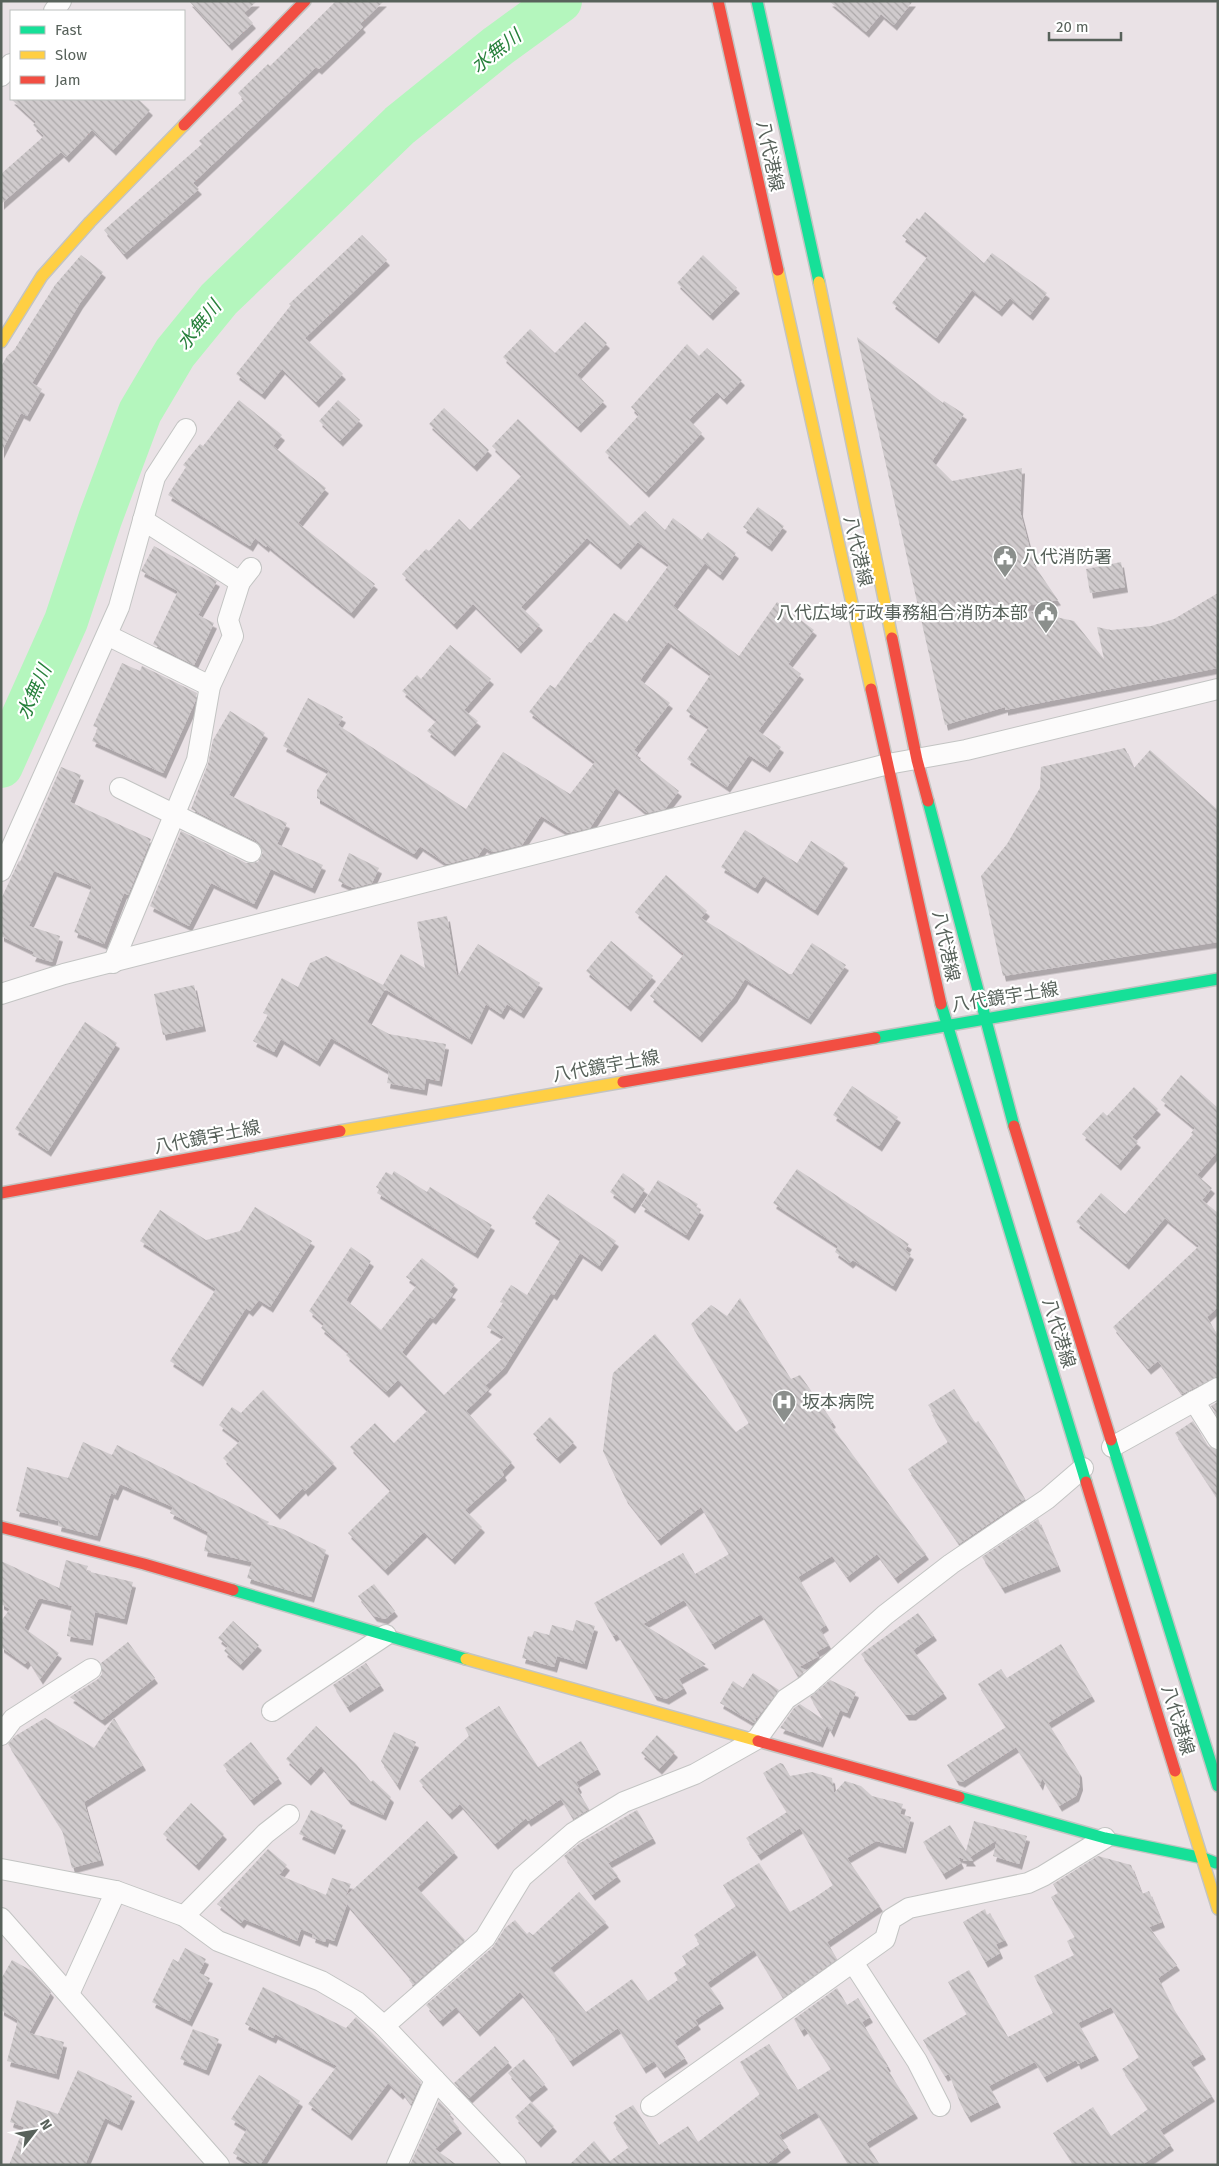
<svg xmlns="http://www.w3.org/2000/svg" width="1219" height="2166" font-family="'Fira Sans','Noto Sans JP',sans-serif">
<defs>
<pattern id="building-back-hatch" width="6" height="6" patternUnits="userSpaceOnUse" patternTransform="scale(1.25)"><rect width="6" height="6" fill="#d0cbcd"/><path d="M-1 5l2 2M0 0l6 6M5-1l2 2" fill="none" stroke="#aca8a9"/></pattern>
<filter id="shadow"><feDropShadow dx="3" dy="5.5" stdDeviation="0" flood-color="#0004"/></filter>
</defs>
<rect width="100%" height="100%" fill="#eae2e6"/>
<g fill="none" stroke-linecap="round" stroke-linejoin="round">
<!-- river -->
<polyline stroke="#b4f6bd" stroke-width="44" points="1,766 66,621 100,519 140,412 175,353 219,299 400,125 498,46 560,1"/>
</g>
<!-- building -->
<g fill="url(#building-back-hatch)" filter="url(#shadow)">
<polygon points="189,1 257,1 244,13 253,23 229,45"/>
<polygon points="336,1 384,1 360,24 363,27 319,69 316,67 193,183 199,189 124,254 104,230 202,144 199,141 244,100 238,93 268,64 270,66"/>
<polygon points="829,1 913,1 894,25 881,14 866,32"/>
<polygon points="11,99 138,99 150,110 113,150 92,130 66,157 61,152 1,204 1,174 44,136 33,125 36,122"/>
<polygon points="925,212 984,263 992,253 1047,293 1030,315 1010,298 999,311 972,290 936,338 892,303 928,256 902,236 917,218 919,220"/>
<polygon points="362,235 387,260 305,338 343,374 316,402 282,369 262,394 236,374 291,305 289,304"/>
<polygon points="81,255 103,272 80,303 32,383 42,389 27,416 21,413 1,453 1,367 7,356 14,350 55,285"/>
<polygon points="703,255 737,288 710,315 677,283"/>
<polygon points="585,322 607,343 577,375 604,401 578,427 503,357 530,329 555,353"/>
<polygon points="857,337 943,403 944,401 964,414 932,461 952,481 1022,468 1020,511 1034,565 1058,600 1015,608 1074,621 1104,659 1097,627 1111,630 1151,626 1174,619 1218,593 1218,668 1005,710 1005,707 945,725"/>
<polygon points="687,344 699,356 707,348 742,380 724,399 717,392 689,420 702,433 646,492 605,452 639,415 631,407"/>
<polygon points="239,400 282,435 273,446 326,488 298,523 375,584 351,613 267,545 266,547 255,538 250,546 168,495 186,467 183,465 200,444 203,446"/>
<polygon points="338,400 360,420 340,441 319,421"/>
<polygon points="444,408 489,450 474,466 429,424"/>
<polygon points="518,419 630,526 645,511 665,530 673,518 702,540 708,532 736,553 720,575 705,563 673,606 739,656 777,602 814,630 788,664 801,674 758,731 781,747 767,767 749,755 727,787 687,759 709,727 686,711 711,674 668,642 640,680 670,703 634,750 638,753 635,756 679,791 665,809 647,813 616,788 590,828 568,833 541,816 522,845 493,852 484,847 478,856 447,864 420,846 414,854 317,798 317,790 329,771 283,746 308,698 343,717 338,725 466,809 503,752 570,794 595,762 529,712 550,685 555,688 589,642 591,643 614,613 627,622 669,565 638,542 618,564 587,538 521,607 540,625 518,648 473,604 454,624 402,574 426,549 429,551 459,519 470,530 522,475 492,446"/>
<polygon points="758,507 784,526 769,546 743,527"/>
<polygon points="154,546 217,581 198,615 214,623 194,665 153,644 178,591 141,571"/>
<polygon points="1121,562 1125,587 1090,593 1086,569"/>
<polygon points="450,645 491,679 464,710 478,721 452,751 427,731 437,720 402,691 417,675 421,679"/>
<polygon points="122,663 140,671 142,666 197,693 195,702 163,773 92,741 98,728 93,726"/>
<polygon points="230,711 265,733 229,795 287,823 277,844 323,865 312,888 271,869 254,904 211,883 189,926 150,906 181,831 246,863 258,862 263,852 256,841 191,809 208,764 213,740"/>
<polygon points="1125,748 1134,768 1150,750 1218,810 1218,942 1003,976 981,876 1007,844 1040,788 1041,767"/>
<polygon points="61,767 81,775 70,802 151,839 128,895 124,893 104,944 74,932 92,886 54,871 29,926 60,936 52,962 32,956 34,952 1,936 1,899 19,861 20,862"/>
<polygon points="745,830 797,863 811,841 845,863 815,910 763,876 755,888 721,867"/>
<polygon points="349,853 379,868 372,883 353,888 338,881"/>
<polygon points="666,875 707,911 701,918 789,974 792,974 812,943 846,965 808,1019 745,979 734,997 699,1037 650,996 684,954 635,912"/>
<polygon points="447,916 457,977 478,944 540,983 521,1013 507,1004 501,1014 486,1004 469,1039 385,989 367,1022 389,1034 446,1044 439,1081 426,1078 424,1090 387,1083 389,1071 331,1038 317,1061 281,1039 274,1052 253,1041 268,1015 263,1013 282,978 298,987 310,963 326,956 383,985 401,954 425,968 417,922"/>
<polygon points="611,941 653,976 628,1006 586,971"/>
<polygon points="194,985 203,1026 163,1035 154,994"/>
<polygon points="85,1022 117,1043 48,1151 15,1129"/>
<polygon points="1181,1075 1218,1108 1218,1151 1197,1175 1212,1188 1202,1200 1218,1213 1218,1307 1207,1317 1218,1336 1218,1376 1182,1394 1158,1361 1148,1369 1113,1327 1199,1246 1165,1218 1126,1264 1076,1222 1101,1193 1125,1214 1193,1134 1191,1133 1195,1128 1161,1100"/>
<polygon points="852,1086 898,1117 879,1146 833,1115"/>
<polygon points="1134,1087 1158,1109 1132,1137 1138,1142 1118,1165 1082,1134 1103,1112 1107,1116"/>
<polygon points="797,1169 909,1244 905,1250 911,1254 893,1286 853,1260 850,1263 835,1252 838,1246 773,1203"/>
<polygon points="394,1171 427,1192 430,1187 492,1225 475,1253 377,1193 379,1189 376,1187 386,1172 392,1175"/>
<polygon points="623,1173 645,1189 632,1208 610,1192"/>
<polygon points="658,1180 698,1204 696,1207 701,1210 686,1235 641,1206"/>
<polygon points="548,1194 616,1241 599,1266 580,1253 554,1295 551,1293 504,1368 485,1386 489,1389 466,1411 512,1462 502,1472 504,1475 465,1510 482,1527 452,1559 424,1532 385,1570 348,1533 391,1490 350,1447 375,1423 394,1443 428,1410 398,1380 386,1392 346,1355 349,1352 321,1328 324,1324 309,1311 351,1247 371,1261 346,1300 381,1330 417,1285 406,1277 422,1258 455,1284 449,1292 453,1294 433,1319 430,1317 402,1352 444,1395 504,1337 487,1327 503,1303 500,1302 511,1285 527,1295 561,1239 532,1218"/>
<polygon points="255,1207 312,1241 270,1307 259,1300 250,1311 246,1308 200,1381 170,1361 216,1289 140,1241 160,1210 206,1240 240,1231"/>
<polygon points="740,1298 791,1379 800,1375 833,1422 830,1424 926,1554 895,1578 877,1554 847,1577 832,1556 798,1577 826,1625 820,1629 829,1645 816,1652 819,1656 799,1667 806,1670 798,1677 761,1614 712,1644 684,1600 643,1624 706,1664 679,1679 684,1688 666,1699 654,1695 617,1634 613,1636 594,1603 683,1553 695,1574 729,1554 701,1507 658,1540 625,1498 603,1451 613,1373 655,1334 736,1432 749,1423 691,1324 711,1305 727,1316"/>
<polygon points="954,1389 974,1421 976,1423 978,1421 996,1448 1025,1499 959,1544 908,1469 948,1442 932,1415 934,1414 928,1405"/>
<polygon points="263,1390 334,1463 305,1491 303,1488 277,1514 223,1458 240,1441 219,1425 232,1407 241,1413"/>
<polygon points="1218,1402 1218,1416 1211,1406"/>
<polygon points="550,1417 574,1442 557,1458 533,1434"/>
<polygon points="1193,1421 1208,1446 1218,1451 1218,1499 1175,1433"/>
<polygon points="83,1442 112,1455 117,1445 269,1522 267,1524 283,1529 326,1550 311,1597 247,1578 252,1562 204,1551 208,1532 170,1513 173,1507 120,1484 115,1495 111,1493 97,1536 58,1526 59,1521 16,1511 27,1467 68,1478"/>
<polygon points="1038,1519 1058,1566 1002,1588 982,1557"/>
<polygon points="66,1560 88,1566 86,1571 133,1582 124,1619 95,1612 90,1640 67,1636 72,1606 39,1598 24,1628 59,1653 40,1679 28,1660 25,1664 1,1647 1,1621 10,1609 1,1604 1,1561 59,1588"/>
<polygon points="374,1584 395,1611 385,1619 374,1616 358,1596"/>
<polygon points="918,1613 934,1635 913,1650 944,1693 913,1715 906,1715 861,1654"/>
<polygon points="576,1620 595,1626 584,1664 557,1656 554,1667 522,1658 528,1636 532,1637 534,1631 549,1635 552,1625 573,1631"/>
<polygon points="233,1621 259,1645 240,1665 224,1651 228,1646 218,1638"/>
<polygon points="128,1642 155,1678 102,1720 70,1697 98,1679 102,1674 101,1663"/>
<polygon points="1061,1644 1092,1696 1048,1723 1079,1772 1080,1785 1076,1796 1059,1806 1042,1778 1040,1785 1016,1747 962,1782 956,1780 947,1765 1006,1727 978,1684 1001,1669 1007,1678"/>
<polygon points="366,1663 381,1685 347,1707 333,1685"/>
<polygon points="753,1673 779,1690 757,1718 754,1717 756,1720 754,1723 720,1703 733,1681 743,1688"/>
<polygon points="830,1680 856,1692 847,1713 840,1710 831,1732 827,1725 820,1742 780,1728 794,1708 800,1704 824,1720 810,1697"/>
<polygon points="499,1706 538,1767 581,1741 598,1769 576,1782 579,1787 577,1789 589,1809 573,1819 561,1799 528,1821 526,1818 495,1844 460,1804 449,1814 419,1781 469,1736 465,1728"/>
<polygon points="45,1718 94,1748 114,1718 143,1765 84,1802 101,1860 72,1868 62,1830 8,1744 15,1736"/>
<polygon points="316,1726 356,1764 371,1782 373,1780 391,1797 383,1815 348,1799 321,1766 308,1780 286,1759"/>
<polygon points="394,1732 416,1742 397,1785 381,1761"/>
<polygon points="657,1735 675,1752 659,1769 641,1753"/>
<polygon points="251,1742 279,1778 251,1800 223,1765"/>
<polygon points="780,1763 783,1764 790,1776 812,1772 832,1778 834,1793 845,1781 861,1786 872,1796 903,1804 900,1814 911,1817 903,1848 876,1841 847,1858 880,1906 827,1942 837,1959 783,1998 754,1950 707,1983 721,2003 695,2020 698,2024 674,2041 685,2058 662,2073 654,2061 643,2068 618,2028 570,2061 552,2034 553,2033 520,1992 477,2031 456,2007 440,2021 426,2005 493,1947 505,1928 515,1920 527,1934 529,1932 533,1935 579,1892 606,1922 550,1968 586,2012 632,1979 648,2001 678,1980 674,1973 687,1964 682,1956 700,1944 694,1935 736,1906 723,1885 759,1863 790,1912 814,1898 833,1885 800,1828 758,1855 746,1838 787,1812 763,1773"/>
<polygon points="191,1803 224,1834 196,1865 163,1834"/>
<polygon points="311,1810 343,1825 332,1849 299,1834"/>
<polygon points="637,1810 653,1838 608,1863 618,1876 592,1895 564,1856 580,1843"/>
<polygon points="427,1821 455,1852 417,1888 465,1940 413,1985 409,1980 411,1978 347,1904 334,1941 326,1938 325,1942 312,1937 313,1934 301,1929 297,1941 244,1919 241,1923 217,1904 268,1849 287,1865 279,1875 326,1895 332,1878 351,1884 345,1897"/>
<polygon points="974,1821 1027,1836 1019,1864 993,1856 997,1840 970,1857 973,1861 963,1861 964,1859 958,1857 961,1863 943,1874 923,1842 950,1825 966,1851"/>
<polygon points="1098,1856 1131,1865 1142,1894 1149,1891 1162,1922 1149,1927 1177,1965 1158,1978 1173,2008 1203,2054 1190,2062 1212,2096 1160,2130 1171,2145 1142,2165 1074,2165 1053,2133 1093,2107 1111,2136 1148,2109 1122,2069 1139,2057 1111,2007 1078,2023 1096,2055 1078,2064 1076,2060 1044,2077 1035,2062 989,2086 998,2102 968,2117 961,2105 949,2074 945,2076 923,2040 967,2014 948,1982 969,1970 1008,2037 1053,2013 1034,1976 1074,1955 1067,1941 1075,1937 1051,1897 1058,1893 1053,1884"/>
<polygon points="985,1909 987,1915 990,1913 1005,1940 996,1944 1000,1953 985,1962 963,1922"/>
<polygon points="185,1948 206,1959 199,1973 210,1978 189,2021 152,2002 173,1959 178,1962"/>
<polygon points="12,1960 32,1971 51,1992 29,2033 64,2042 56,2074 7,2061 18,2020 1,2010 1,1979"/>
<polygon points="263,1987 346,2028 356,2017 421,2082 411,2104 402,2092 400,2094 388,2083 349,2135 308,2104 337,2066 275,2034 273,2038 245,2024"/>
<polygon points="837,1988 847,2005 858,1998 870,2017 862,2022 888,2066 886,2067 915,2113 866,2143 880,2165 849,2165 816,2112 779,2135 788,2147 765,2165 569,2165 594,2141 610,2161 629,2147 613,2123 617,2119 615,2116 633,2105 659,2145 688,2126 698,2142 760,2094 740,2062 769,2044 798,2090 831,2069 805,2028 801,2031 794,2019"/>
<polygon points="193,2029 219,2039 206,2070 180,2059"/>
<polygon points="495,2046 509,2062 469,2098 454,2083"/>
<polygon points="524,2059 545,2084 529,2097 508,2073"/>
<polygon points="78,2070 132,2096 119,2125 105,2118 85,2165 9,2165 24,2127 10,2122 17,2100 58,2114"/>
<polygon points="259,2075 300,2101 260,2165 252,2165 233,2153 247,2129 231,2119"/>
<polygon points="439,2101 451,2114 449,2116 459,2128 435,2149 457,2165 410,2165"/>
<polygon points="531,2102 554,2126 538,2142 515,2117"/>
</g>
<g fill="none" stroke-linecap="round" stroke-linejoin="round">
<defs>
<g id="street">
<polyline points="54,11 61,1"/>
<polyline points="1,76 11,64"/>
<polyline points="143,520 240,582"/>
<polyline points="107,635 210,686"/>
<polyline points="120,788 251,852"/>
<polyline points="1,871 119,607 155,477 186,429"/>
<polyline points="113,963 197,760 210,686 233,636 228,620 240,582 251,568"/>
<polyline points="1,994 64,974 888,764 966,750 1218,689"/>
<polyline points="1194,1401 1218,1439"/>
<polyline points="1112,1447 1218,1388"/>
<polyline points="272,1711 386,1635"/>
<polyline points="1,1735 13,1719 91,1669"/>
<polyline points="1,1869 116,1891 184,1916 218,1941 321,1981 357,2002 384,2026 516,2165"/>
<polyline points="184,1916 266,1833 289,1815"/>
<polyline points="1,1918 219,2165"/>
<polyline points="854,1964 917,2061 940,2106"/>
<polyline points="69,1994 116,1891"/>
<polyline points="384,2026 485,1938 522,1877 573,1833 624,1802 695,1774 757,1739 786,1699 807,1685 885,1615 951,1564 1047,1499 1083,1468"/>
<polyline points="651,2106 885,1939 891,1919 909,1908 1028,1883 1043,1876 1105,1838"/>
<polyline points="397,2165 435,2080"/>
</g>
<g id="fast">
<polyline points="757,1 819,282"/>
<polyline points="928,801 1014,1126"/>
<polyline points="941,1004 1086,1482"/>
<polyline points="875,1038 1218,979"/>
<polyline points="1111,1440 1218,1786"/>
<polyline points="233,1590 466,1659"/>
<polyline points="959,1797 1105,1838 1203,1858 1216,1863"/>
</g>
<g id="slow">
<polyline points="778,270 871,689"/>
<polyline points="819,282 892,638"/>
<polyline points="1,342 42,276 90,222 184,125"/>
<polyline points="340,1131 623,1082"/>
<polyline points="466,1659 758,1741"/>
<polyline points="1175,1771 1218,1909"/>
</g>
<g id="jam">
<polyline points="718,1 778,270"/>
<polyline points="184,125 305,1"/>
<polyline points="892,638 917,760 928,801"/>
<polyline points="871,689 941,1004"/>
<polyline points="623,1082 875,1038"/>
<polyline points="1014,1126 1111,1440"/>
<polyline points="1,1193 340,1131"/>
<polyline points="1086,1482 1175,1771"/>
<polyline points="1,1527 144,1564 233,1590"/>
<polyline points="758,1741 959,1797"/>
</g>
</defs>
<!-- street casing -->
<use href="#street" stroke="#c3c4c3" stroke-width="22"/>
<!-- fast casing -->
<use href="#fast" stroke="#c3c4c2" stroke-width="14"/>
<!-- slow casing -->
<use href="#slow" stroke="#c3c4c2" stroke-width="14"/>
<!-- jam casing -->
<use href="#jam" stroke="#c3c4c2" stroke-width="14"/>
<!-- street -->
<use href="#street" stroke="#fcfbfb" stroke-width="20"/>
<!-- fast -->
<use href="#fast" stroke="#16e098" stroke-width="11"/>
<!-- slow -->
<use href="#slow" stroke="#ffcf43" stroke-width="11"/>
<!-- jam -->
<use href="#jam" stroke="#f24e42" stroke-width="11"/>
</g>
<!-- icons -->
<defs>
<symbol id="civic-pin" viewBox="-11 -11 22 30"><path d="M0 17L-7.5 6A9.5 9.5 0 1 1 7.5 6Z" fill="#8b8f8c" stroke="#fff"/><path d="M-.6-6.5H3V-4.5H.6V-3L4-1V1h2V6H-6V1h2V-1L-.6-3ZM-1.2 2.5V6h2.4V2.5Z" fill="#fff"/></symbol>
<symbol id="hospital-pin" viewBox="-11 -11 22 30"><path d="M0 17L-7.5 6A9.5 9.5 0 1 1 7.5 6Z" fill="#8b8f8c" stroke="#fff"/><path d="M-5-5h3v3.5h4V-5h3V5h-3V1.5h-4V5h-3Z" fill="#fff"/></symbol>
</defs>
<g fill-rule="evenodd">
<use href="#civic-pin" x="991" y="543" width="28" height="38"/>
<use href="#civic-pin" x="1032" y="599" width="28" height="38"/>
<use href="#hospital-pin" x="770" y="1388" width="28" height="38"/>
</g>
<g text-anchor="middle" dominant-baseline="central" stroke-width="4.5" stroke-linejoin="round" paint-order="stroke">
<!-- street labels -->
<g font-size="18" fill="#58625b" stroke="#fff">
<text transform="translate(770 156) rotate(78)">八代港線</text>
<text transform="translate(858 551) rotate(77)">八代港線</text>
<text transform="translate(946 946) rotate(78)">八代港線</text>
<text transform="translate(1005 997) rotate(-9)">八代鏡宇土線</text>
<text transform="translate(606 1066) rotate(-10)">八代鏡宇土線</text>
<text transform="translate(207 1137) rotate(-11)">八代鏡宇土線</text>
<text transform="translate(1059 1333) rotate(73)">八代港線</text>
<text transform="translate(1178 1720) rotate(73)">八代港線</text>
</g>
<!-- poi labels -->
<g font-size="18" fill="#58625b" stroke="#fff" text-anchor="start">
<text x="1022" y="557">八代消防署</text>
<text x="1028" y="613" text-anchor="end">八代広域行政事務組合消防本部</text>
<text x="802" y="1402">坂本病院</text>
</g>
<!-- water labels -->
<g font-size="19" font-style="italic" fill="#28813c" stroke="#fff">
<text transform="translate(496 51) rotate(-38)">水無川</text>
<text transform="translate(199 325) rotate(-51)">水無川</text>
<text transform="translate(34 692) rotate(-66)">水無川</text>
</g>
</g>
<!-- border -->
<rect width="1219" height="2166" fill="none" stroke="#58625b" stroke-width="5"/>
<!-- legend -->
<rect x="10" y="10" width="175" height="90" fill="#ffffff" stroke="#bcc0bd"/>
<rect x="20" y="26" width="25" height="8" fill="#16e098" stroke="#bcc0bd"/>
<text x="55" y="35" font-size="15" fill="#58625b">Fast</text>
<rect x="20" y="51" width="25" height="8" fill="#ffcf43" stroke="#bcc0bd"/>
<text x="55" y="60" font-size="15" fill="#58625b">Slow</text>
<rect x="20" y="76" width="25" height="8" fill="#f24e42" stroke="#bcc0bd"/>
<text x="55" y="85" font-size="15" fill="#58625b">Jam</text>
<!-- north arrow -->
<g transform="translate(35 2131) rotate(59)" stroke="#ffffff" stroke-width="4" paint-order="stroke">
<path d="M0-4L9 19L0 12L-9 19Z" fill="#58625b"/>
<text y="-8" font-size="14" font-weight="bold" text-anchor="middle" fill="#58625b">N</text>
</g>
<!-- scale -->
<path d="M1049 32v8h72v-8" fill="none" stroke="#58625b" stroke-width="2.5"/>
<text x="1056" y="32" font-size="15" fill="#58625b" stroke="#ffffff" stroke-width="4" paint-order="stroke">20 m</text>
</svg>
